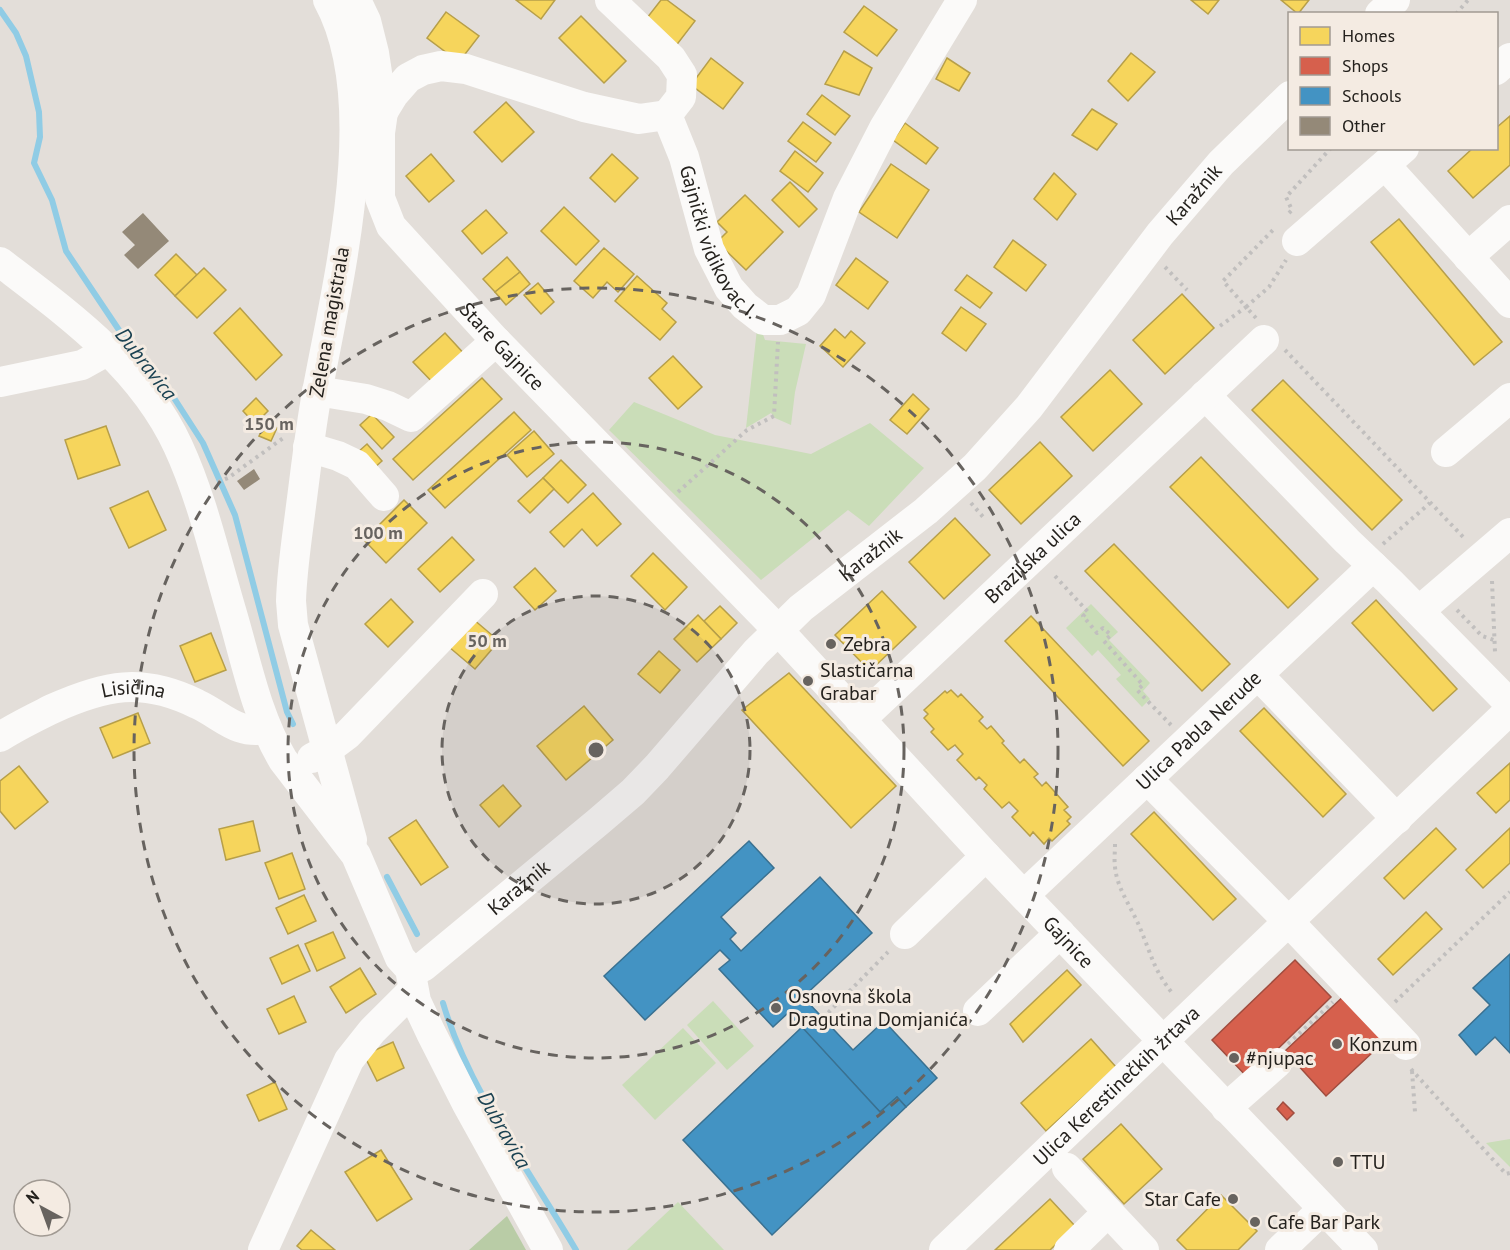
<svg xmlns="http://www.w3.org/2000/svg" width="1510" height="1250" viewBox="0 0 1510 1250" font-family="'PT Sans',sans-serif">
<rect width="100%" height="100%" fill="#e3ded9"/>
<!-- green -->
<g fill="#caddb8">
<path d="M757,329H761L765,340L806,344L795,392L791,425L775,418L771,413L746,428Z"/>
<path d="M634,402L715,435L811,454L870,423L924,468L869,526L848,510L761,580L609,430Z"/>
<path d="M1091,604L1118,632L1109,640L1150,683L1143,691L1150,699L1142,707L1116,679L1121,675L1098,650L1092,656L1066,628Z"/>
<path d="M713,1001L754,1046L727,1070L687,1025Z"/>
<path d="M683,1028L716,1063L655,1120L622,1085Z"/>
<path d="M1510,1139V1167L1486,1143Z"/>
<path d="M678,1202L724,1250H627Z"/>
</g>
<!-- forest -->
<path fill="#b9cca6" d="M507,1216L526,1250H469Z"/>
<!-- homes -->
<g fill="#f6d55c" stroke="#b79f49" stroke-width="1.5">
<path d="M516,0H555L541,19Z"/>
<path d="M661,0H667L695,21L675,47L643,23Z"/>
<path d="M1191,0H1219L1208,14Z"/>
<path d="M1281,0H1309L1298,14Z"/>
<path d="M864,6L897,30L877,56L844,32Z"/>
<path d="M446,12L479,36L459,62L427,38Z"/>
<path d="M581,16L626,61L604,83L559,38Z"/>
<path d="M844,51L872,68L859,95L825,84Z"/>
<path d="M1131,53L1155,72L1128,101L1108,81Z"/>
<path d="M711,58L743,83L723,109L691,85Z"/>
<path d="M947,58L970,73L959,91L936,79Z"/>
<path d="M822,95L850,116L835,135L807,114Z"/>
<path d="M506,102L534,132L502,162L474,132Z"/>
<path d="M1092,109L1117,124L1097,150L1072,135Z"/>
<path d="M1510,116V165L1473,198L1448,171L1473,148H1496V128Z"/>
<path d="M803,122L831,143L816,162L788,141Z"/>
<path d="M905,123L938,148L926,164L893,140Z"/>
<path d="M795,151L823,173L808,192L780,171Z"/>
<path d="M431,154L454,181L429,202L406,176Z"/>
<path d="M612,154L638,178L615,202L590,178Z"/>
<path d="M891,164L929,190L897,238L859,212Z"/>
<path d="M1054,173L1076,194L1057,220L1034,199Z"/>
<path d="M790,182L817,209L799,227L772,200Z"/>
<path d="M745,195L783,232L746,270L717,242L727,232L717,222Z"/>
<path d="M564,207L599,241L576,265L541,231Z"/>
<path d="M486,210L507,233L482,254L462,231Z"/>
<path d="M1399,219L1502,342L1474,365L1371,242Z"/>
<path d="M1013,240L1046,265L1026,291L994,267Z"/>
<path d="M604,248L634,274L618,292L607,282L593,298L574,281Z"/>
<path d="M176,254L197,275L175,296L155,275Z"/>
<path d="M507,257L520,272L495,292L483,279Z"/>
<path d="M856,258L888,282L868,309L836,285Z"/>
<path d="M204,268L226,290L197,318L175,296Z"/>
<path d="M520,272L530,284L506,305L495,292Z"/>
<path d="M967,275L992,293L980,308L955,290Z"/>
<path d="M637,276L667,303L662,309L676,322L660,340L615,301Z"/>
<path d="M538,283L554,302L541,314L524,295Z"/>
<path d="M1182,294L1214,328L1165,374L1133,340Z"/>
<path d="M961,307L986,324L966,351L942,333Z"/>
<path d="M240,308L282,355L256,380L214,333Z"/>
<path d="M835,329L845,338L851,331L865,343L843,367L820,346Z"/>
<path d="M445,333L468,358L437,387L413,362Z"/>
<path d="M673,356L702,387L678,409L649,378Z"/>
<path d="M1110,370L1142,404L1093,451L1061,417Z"/>
<path d="M482,378L502,399L413,480L393,459Z"/>
<path d="M1283,380L1402,500L1372,530L1252,410Z"/>
<path d="M913,394L929,409L907,434L890,420Z"/>
<path d="M256,398L268,411L255,424L243,411Z"/>
<path d="M514,412L531,430L445,508L428,490Z"/>
<path d="M372,414L394,437L382,449L360,425Z"/>
<path d="M265,423L277,428L271,441L259,436Z"/>
<path d="M106,426L120,465L78,479L65,440Z"/>
<path d="M534,431L554,454L527,477L507,455Z"/>
<path d="M1040,442L1072,476L1021,524L989,490Z"/>
<path d="M367,444L382,461L373,469L358,452Z"/>
<path d="M1201,457L1318,579L1288,608L1170,487Z"/>
<path d="M561,460L586,485L568,503L543,478Z"/>
<path d="M543,478L554,489L530,513L518,501Z"/>
<path d="M148,491L166,530L129,548L110,508Z"/>
<path d="M593,493L621,524L597,546L582,529L564,547L550,532Z"/>
<path d="M404,500L427,523L386,563L364,540Z"/>
<path d="M955,518L990,555L944,599L909,562Z"/>
<path d="M452,537L474,560L440,592L418,569Z"/>
<path d="M1114,544L1230,664L1202,691L1085,571Z"/>
<path d="M653,553L687,587L665,610L631,576Z"/>
<path d="M535,568L556,591L535,610L514,587Z"/>
<path d="M882,591L916,627L870,671L835,635Z"/>
<path d="M391,599L413,622L388,647L365,624Z"/>
<path d="M1376,600L1457,689L1433,711L1352,623Z"/>
<path d="M720,606L737,623L721,639L704,621Z"/>
<path d="M698,615L721,639L697,662L674,639Z"/>
<path d="M1031,616L1149,741L1123,766L1005,641Z"/>
<path d="M473,619L499,641L475,669L449,647Z"/>
<path d="M211,633L226,670L195,682L180,646Z"/>
<path d="M659,651L680,670L660,693L638,674Z"/>
<path d="M789,673L896,786L851,828L742,710Z"/>
<path d="M951,690L958,697L961,694L983,717L979,721L987,729L991,726L1004,741L1002,743L1020,763L1024,759L1038,774L1034,777L1042,786L1046,782L1068,807L1064,810L1071,817L1067,821L1070,824L1052,841L1049,838L1044,844L1033,832L1030,836L1012,817L1018,811L1009,802L1002,808L984,789L987,785L979,777L976,780L957,760L963,754L955,745L948,750L931,732L934,729L924,718L928,714L924,710L945,691L947,693Z"/>
<path d="M584,706L613,740L566,780L537,746Z"/>
<path d="M1264,708L1346,794L1323,817L1240,731Z"/>
<path d="M138,713L150,743L113,758L100,728Z"/>
<path d="M1510,763V800L1496,813L1477,793Z"/>
<path d="M19,766L48,802L15,829L0,811V781Z"/>
<path d="M503,785L521,806L499,827L480,805Z"/>
<path d="M1154,812L1236,899L1213,920L1131,834Z"/>
<path d="M416,820L448,867L421,885L389,838Z"/>
<path d="M253,821L260,851L226,860L219,829Z"/>
<path d="M1436,828L1456,849L1404,899L1384,878Z"/>
<path d="M1510,828V863L1483,888L1466,870Z"/>
<path d="M292,853L305,889L279,899L265,863Z"/>
<path d="M304,895L316,921L288,934L276,908Z"/>
<path d="M1426,912L1442,929L1393,975L1378,959Z"/>
<path d="M333,932L345,958L317,971L305,944Z"/>
<path d="M298,945L310,971L282,984L270,958Z"/>
<path d="M360,968L376,994L346,1013L330,987Z"/>
<path d="M1067,970L1081,985L1023,1042L1010,1024Z"/>
<path d="M294,996L306,1022L279,1034L267,1009Z"/>
<path d="M1091,1039L1116,1067L1046,1131L1021,1103Z"/>
<path d="M393,1042L404,1068L377,1081L364,1055Z"/>
<path d="M275,1082L287,1109L259,1121L247,1095Z"/>
<path d="M1121,1124L1162,1169L1124,1204L1083,1159Z"/>
<path d="M381,1150L412,1199L377,1221L345,1172Z"/>
<path d="M1221,1195L1257,1231L1238,1250H1187L1177,1240Z"/>
<path d="M1050,1199L1075,1226L1050,1250H995Z"/>
<path d="M311,1230L335,1250H302L297,1246Z"/>
</g>
<!-- shops -->
<g fill="#d6604d" stroke="#a14d3f" stroke-width="1.5">
<path d="M1295,960L1331,997L1248,1078L1212,1040Z"/>
<path d="M1347,993L1389,1037L1326,1096L1285,1051Z"/>
<path d="M1283,1102L1294,1113L1287,1120L1277,1109Z"/>
</g>
<!-- schools -->
<g fill="#4393c3" stroke="#3a7191" stroke-width="1.5">
<path d="M749,841L774,868L721,917L736,933L730,939L741,951L820,877L872,933L803,997L853,1050L884,1021L937,1078L906,1107L897,1097L880,1112L788,1013L773,1027L719,969L730,960L720,950L645,1020L604,976Z"/>
<path d="M1510,954V1053L1495,1037L1476,1055L1459,1035L1490,1005L1473,988Z"/>
<path d="M802,1027L880,1112L897,1097L906,1107L772,1235L683,1140Z"/>
</g>
<g fill="none" stroke-linecap="round" stroke-linejoin="round">
<!-- stream -->
<g stroke="#90cce5" stroke-width="6">
<path d="M0,10L16,33L26,56L39,112L40,137L34,163L52,200L66,251L121,333L165,384L203,443L235,515L287,712L293,724"/>
<path d="M387,877L417,934"/>
<path d="M443,1003C469,1091 530,1171 576,1250"/>
</g>
</g>
<!-- building -->
<g fill="#948978">
<path d="M143,213L169,241L138,269L124,255L135,245L122,232Z"/>
<path d="M254,469L260,479L244,490L237,481Z"/>
</g>
<g fill="none" stroke-linecap="round" stroke-linejoin="round">
<!-- path -->
<g stroke="#c1bfbe" stroke-width="4" stroke-dasharray="3 4.5" stroke-linecap="butt">
<path d="M1456,14L1468,0"/>
<path d="M1289,213L1292,210L1286,197L1331,148"/>
<path d="M1165,267L1187,290"/>
<path d="M1256,318L1246,307L1269,287L1286,260"/>
<path d="M1220,326L1246,307L1223,281L1274,229"/>
<path d="M1285,350L1466,540"/>
<path d="M218,482L228,478L286,436"/>
<path d="M678,492L747,430L774,416L778,342"/>
<path d="M971,503L984,518"/>
<path d="M1383,544L1430,503"/>
<path d="M1055,576L1088,612L1083,616L1097,633L1103,628L1111,635L1104,641L1143,685L1137,690L1171,725"/>
<path d="M1492,581L1495,652"/>
<path d="M1457,610L1482,636L1494,640"/>
<path d="M1115,844C1115,852 1114,860 1115,867C1117,889 1132,908 1140,928C1152,956 1153,969 1173,994"/>
<path d="M1395,1002L1510,892"/>
<path d="M823,1018L888,952"/>
<path d="M1288,1044L1333,1002"/>
<path d="M1411,1069L1506,1174L1510,1173"/>
<path d="M1412,1071L1415,1112"/>
</g>
<!-- minor -->
<g stroke="#fbfaf9" stroke-width="30">
<path d="M328,0C384,102 337,283 317,393C310,431 306,468 301,506C297,538 292,569 291,601L293,625L352,840"/>
<path id="s1" d="M356,0L366,21L374,53L383,112L380,133V198L391,226L496,341L778,630L986,856L1363,1250"/>
<path d="M610,0L671,58L682,75L681,97L667,115"/>
<path d="M1380,14L1395,0"/>
<path d="M1496,70L1510,58"/>
<path d="M383,112L394,94L408,78L423,70L441,66L466,69L584,107L639,119L667,115"/>
<path id="s2" d="M667,115L684,157L709,249L729,288L745,306L763,320H780L798,311L811,295L848,198L884,128L962,0"/>
<path d="M1385,165L1510,303"/>
<path d="M1297,241L1404,148"/>
<path d="M1468,257L1510,220"/>
<path d="M0,262C68,314 141,366 178,446C202,498 215,556 231,610C246,660 256,715 283,760L356,855L400,958L410,969L416,1001L431,1033L467,1104L548,1250"/>
<path d="M0,382L82,365L109,350"/>
<path d="M317,391L366,399L388,406L411,417L496,341"/>
<path d="M1205,395L1347,541L1390,582L1510,704"/>
<path d="M308,447L338,456L357,465L384,496"/>
<path d="M1446,452L1510,398"/>
<path d="M1419,611L1510,533"/>
<path d="M1258,675L1397,819"/>
<path id="s3" d="M860,720L1264,340"/>
<path id="s4" d="M0,737C17,726 34,718 52,709C105,685 142,677 197,704C223,716 236,735 267,729"/>
<path d="M312,758L327,750L347,735L483,594"/>
<path d="M1147,779L1289,922L1406,1045"/>
<path id="s5" d="M1024,895L1373,566"/>
<path d="M905,934L986,856"/>
<path id="s6" d="M410,969L416,970L424,966L598,822L633,792L657,767L756,652L801,608L926,511L975,467L1029,407L1160,234L1221,163L1290,96"/>
<path d="M978,1011L1060,933"/>
<path d="M1226,1108L1277,1063"/>
<path d="M1067,1168L1144,1250"/>
<path d="M263,1250L349,1060L372,1031L413,990"/>
<path id="s7" d="M944,1250L1510,710"/>
<path d="M1069,1250L1107,1213"/>
<path d="M1280,1250L1323,1209"/>
</g>
</g>
<!-- distance rings -->
<circle cx="596" cy="750" r="154" fill="#67635f" fill-opacity=".12"/>
<g fill="none" stroke="#67635f" stroke-width="3" stroke-dasharray="10 8">
<circle cx="596" cy="750" r="154"/>
<circle cx="596" cy="750" r="308"/>
<circle cx="596" cy="750" r="462"/>
</g>
<!-- markers -->
<g fill="#67635f" stroke="#f4ebe2" stroke-width="2">
<circle cx="831" cy="644" r="6"/>
<circle cx="808" cy="681" r="6"/>
<circle cx="776" cy="1008" r="6"/>
<circle cx="1337" cy="1044" r="6"/>
<circle cx="1234" cy="1058" r="6"/>
<circle cx="1338" cy="1162" r="6"/>
<circle cx="1233" cy="1199" r="6"/>
<circle cx="1255" cy="1222" r="6"/>
</g>
<g text-anchor="middle" stroke-width="6" stroke-linejoin="round" paint-order="stroke">
<!-- street labels -->
<g font-size="20" fill="#24211d" stroke="#f4ebe2">
<text dy="7" stroke="none"><textPath href="#s6" startOffset="1110">Karažnik</textPath></text>
<text dy="7" stroke="none"><textPath href="#s2" startOffset="138">Gajnički vidikovac I.</textPath></text>
<text transform="translate(329 322) rotate(-80)" y="7">Zelena magistrala</text>
<text dy="7" stroke="none"><textPath href="#s1" startOffset="396">Stare Gajnice</textPath></text>
<text dy="7" stroke="none"><textPath href="#s6" startOffset="624">Karažnik</textPath></text>
<text dy="7" stroke="none"><textPath href="#s3" startOffset="237">Brazilska ulica</textPath></text>
<text dy="7" stroke="none"><textPath href="#s4" startOffset="144">Lisičina</textPath></text>
<text dy="7" stroke="none"><textPath href="#s5" startOffset="240">Ulica Pabla Nerude</textPath></text>
<text dy="7" stroke="none"><textPath href="#s6" startOffset="138">Karažnik</textPath></text>
<text dy="7" stroke="none"><textPath href="#s1" startOffset="1218">Gajnice</textPath></text>
<text dy="7" stroke="none"><textPath href="#s7" startOffset="238">Ulica Kerestinečkih žrtava</textPath></text>
</g>
<!-- poi labels -->
<g font-size="20" fill="#24211d" stroke="#f4ebe2" text-anchor="start">
<text x="843" y="651">Zebra</text>
<text x="820" y="677">Slastičarna<tspan x="820" dy="23">Grabar</tspan></text>
<text x="788" y="1003">Osnovna škola<tspan x="788" dy="23">Dragutina Domjanića</tspan></text>
<text x="1349" y="1051">Konzum</text>
<text x="1246" y="1065">#njupac</text>
<text x="1350" y="1169">TTU</text>
<text x="1221" y="1206" text-anchor="end">Star Cafe</text>
<text x="1267" y="1229">Cafe Bar Park</text>
</g>
<!-- water labels -->
<g font-size="21" font-style="italic" fill="#1a4151" stroke="#f4ebe2">
<text transform="translate(146 364) rotate(52)" y="7">Dubravica</text>
<text transform="translate(504 1130) rotate(60)" y="7">Dubravica</text>
</g>
</g>
<circle cx="596" cy="750" r="9" fill="#67635f" stroke="#f4ebe2" stroke-width="3"/>
<g font-size="18" text-anchor="middle" font-weight="bold" fill="#67635f" stroke="#f4ebe2" stroke-width="6" stroke-linejoin="round" paint-order="stroke">
<text x="269" y="430">150 m</text>
<text x="378" y="539">100 m</text>
<text x="487" y="647">50 m</text>
</g>
<!-- legend -->
<rect x="1288" y="12" width="210" height="138" fill="#f4ebe2" stroke="#a19a93" stroke-width="1.5"/>
<rect x="1300" y="27" width="30" height="18" fill="#f6d55c" stroke="#a19a93" stroke-width="1.5"/>
<text x="1342" y="42" font-size="18" fill="#24211d">Homes</text>
<rect x="1300" y="57" width="30" height="18" fill="#d6604d" stroke="#a19a93" stroke-width="1.5"/>
<text x="1342" y="72" font-size="18" fill="#24211d">Shops</text>
<rect x="1300" y="87" width="30" height="18" fill="#4393c3" stroke="#a19a93" stroke-width="1.5"/>
<text x="1342" y="102" font-size="18" fill="#24211d">Schools</text>
<rect x="1300" y="117" width="30" height="18" fill="#948978" stroke="#a19a93" stroke-width="1.5"/>
<text x="1342" y="132" font-size="18" fill="#24211d">Other</text>
<!-- north arrow -->
<g transform="translate(42 1208) rotate(319)"><circle r="28" fill="#f4ebe2" stroke="#a19a93" stroke-width="1.5"/>
<path d="M0-4.5L10 22L0 15L-10 22Z" fill="#67635f"/>
<text y="-9" font-size="16" font-weight="bold" text-anchor="middle" fill="#24211d">N</text>
</g>
</svg>
